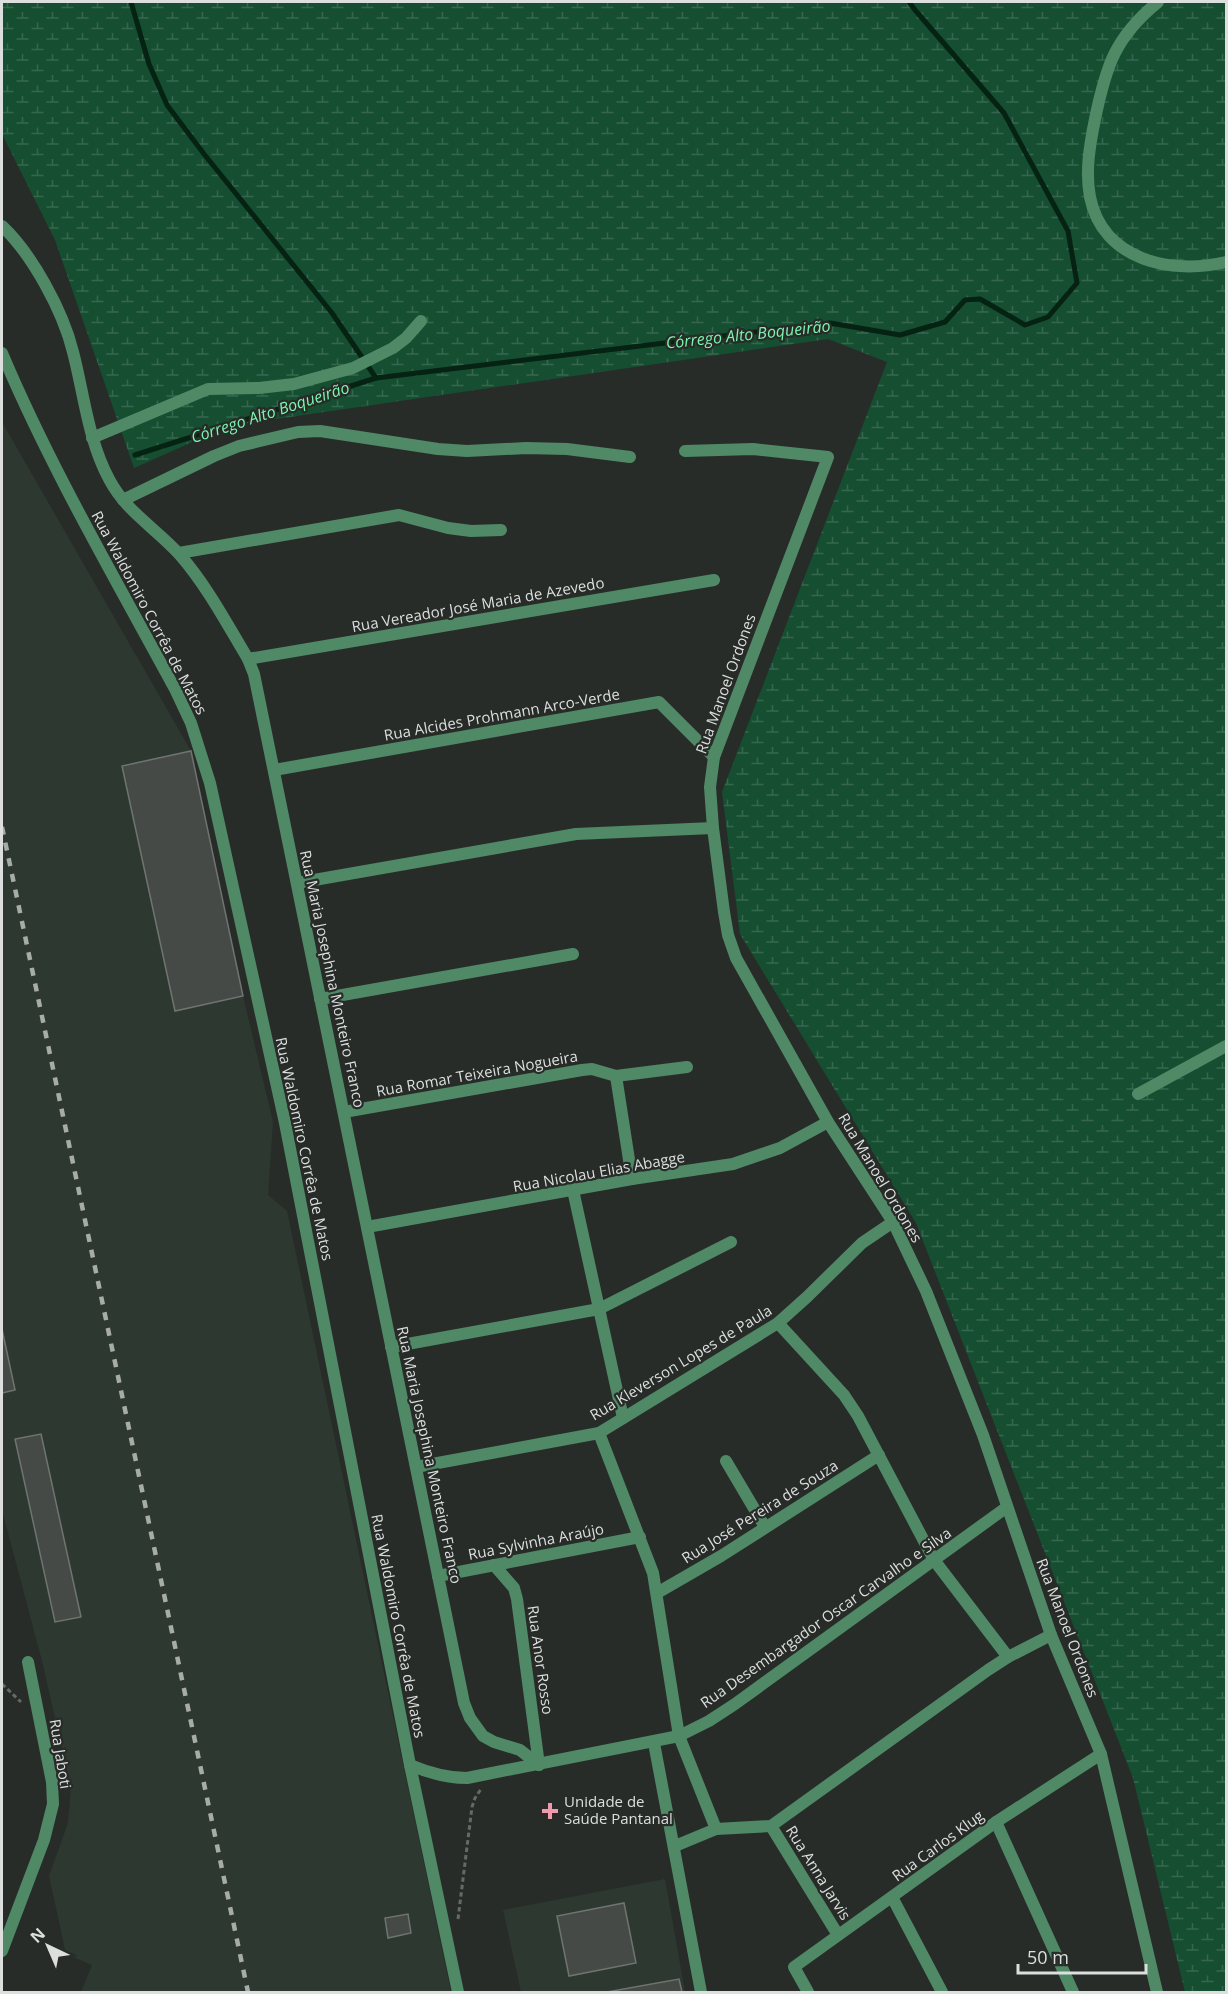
<svg xmlns="http://www.w3.org/2000/svg" width="1228" height="1994" viewBox="0 0 1228 1994" font-family="'Open Sans',sans-serif">
<defs>
<pattern id="wetland-marsh" width="20" height="14" patternUnits="userSpaceOnUse" patternTransform="scale(1.5)"><rect width="20" height="14" fill="#154e30"/><path d="M1 5h8M5 5V1M11 12h8M15 12V8" fill="none" stroke="#36674e"/></pattern>
</defs>
<rect width="100%" height="100%" fill="#282c29"/>
<!-- built -->
<g fill="#2d3831">
<path d="M2,422L191,751L243,996L273,1122L268,1195L287,1211L451,1992H81L92,1965L66,1954L49,1876L68,1823L71,1787L42,1661L2,1510Z"/>
<path d="M665,1879L685,1992H521L503,1910Z"/>
</g>
<!-- wetland -->
<path fill="url(#wetland-marsh)" d="M2,2H1226V1992H1185L1133,1778L916,1223L740,934L722,792L887,362L828,339L228,426L134,468L55,240L2,134Z"/>
<g fill="none" stroke-linecap="round" stroke-linejoin="round">
<!-- stream -->
<g stroke="#052212" stroke-width="5">
<path d="M131,2L149,64L167,105L204,154L332,313L376,378"/>
<path d="M135,455L376,378L830,323L900,335L945,322L965,300L980,299L1025,325L1048,317L1077,283L1068,231L1004,113L915,10L909,2"/>
</g>
</g>
<!-- building -->
<g fill="#454a47" stroke="#6f7470" stroke-width="1.5">
<path d="M191,751L243,996L175,1011L122,766Z"/>
<path d="M2,1329L15,1390L2,1393Z"/>
<path d="M41,1434L81,1617L55,1622L15,1439Z"/>
<path d="M624,1903L636,1963L569,1976L557,1916Z"/>
<path d="M408,1914L411,1933L388,1938L385,1918Z"/>
<path d="M679,1979L682,1992H607Z"/>
</g>
<g fill="none" stroke-linecap="round" stroke-linejoin="round">
<!-- path -->
<g stroke="#666a67" stroke-width="3" stroke-dasharray="4.5 3" stroke-linecap="butt">
<path d="M2,1684L21,1702"/>
<path d="M458,1919L472,1807L475,1798L481,1789"/>
</g>
<!-- minor -->
<g stroke="#508966" stroke-width="12">
<path d="M2,226C32,254 63,311 73,352C84,394 88,440 109,479C126,512 157,529 180,555C207,586 227,624 248,659L254,674L464,1703L470,1718L483,1736L494,1742L520,1750L539,1765"/>
<path d="M2,353C51,469 115,578 175,689L191,723L210,783L285,1123L410,1765L458,1992"/>
<path d="M92,438L208,389L259,388L294,384L353,368L393,348L406,338L421,321"/>
<path d="M685,451L753,449L828,457L714,757L710,787L713,828L724,912L728,935L736,958L828,1122L893,1222L926,1291L983,1435L1051,1635L1101,1754L1157,1992"/>
<path d="M123,500L214,456L239,446L298,432L320,431L438,449L467,451L526,448L567,449L630,457"/>
<path d="M179,553L399,515L448,528L471,531L501,530"/>
<path d="M248,659L714,580"/>
<path d="M274,770L659,702L714,757"/>
<path d="M297,883L576,834L713,828"/>
<path d="M320,999L573,954"/>
<path d="M616,1076L632,1179"/>
<path d="M1138,1094L1226,1046"/>
<path d="M344,1112L582,1070L592,1069L616,1076L687,1067"/>
<path d="M573,1190L623,1418"/>
<path d="M367,1227L632,1179L733,1164L780,1148L828,1122"/>
<path d="M778,1323L844,1395L858,1416L934,1560L1008,1657"/>
<path d="M391,1347L599,1309L731,1242"/>
<path d="M599,1433L653,1573L679,1736L716,1829"/>
<path d="M726,1461L765,1527"/>
<path d="M416,1467L599,1433L778,1323L807,1297L862,1243L893,1222"/>
<path d="M494,1565L514,1588L517,1599L539,1765"/>
<path d="M438,1576L640,1537"/>
<path d="M657,1593L721,1556L879,1455"/>
<path d="M654,1743L701,1992"/>
<path d="M410,1765C429,1773 446,1778 467,1778L679,1736L709,1721L735,1704L1007,1507"/>
<path d="M996,1822L1073,1992"/>
<path d="M771,1826L838,1935"/>
<path d="M675,1846L716,1829L771,1826L988,1670L1008,1657L1051,1635"/>
<path d="M892,1897L942,1992"/>
<path d="M2,1951L44,1840L53,1804L52,1782L28,1662"/>
<path d="M808,1992L794,1967L996,1822L1101,1754"/>
</g>
<!-- tertiary -->
<path stroke="#508966" stroke-width="12" d="M1158,2C1115,37 1106,66 1095,119C1090,144 1085,171 1090,197C1103,261 1172,275 1226,262"/>
<!-- rail -->
<path stroke="#a8aca9" stroke-width="4.5" stroke-dasharray="8 8" stroke-linecap="butt" d="M2,827L248,1992"/>
</g>
<!-- markers -->
<path fill="#f29aad" stroke="#282c29" stroke-width="2" d="M547 1802h6v6h6v6h-6v6h-6v-6h-6v-6h6z"/>
<g text-anchor="middle" stroke-width="4.5" stroke-linejoin="round" paint-order="stroke">
<!-- street labels -->
<g font-size="15" fill="#dcdfdd" stroke="#282c29">
<text transform="translate(478 605) rotate(-10)" y="5">Rua Vereador José Maria de Azevedo</text>
<text transform="translate(149 613) rotate(62)" y="5">Rua Waldomiro Corrêa de Matos</text>
<text transform="translate(726 684) rotate(-70)" y="5">Rua Manoel Ordones</text>
<text transform="translate(502 715) rotate(-10)" y="5">Rua Alcides Prohmann Arco-Verde</text>
<text transform="translate(332 979) rotate(78)" y="5">Rua Maria Josephina Monteiro Franco</text>
<text transform="translate(477 1074) rotate(-10)" y="5">Rua Romar Teixeira Nogueira</text>
<text transform="translate(304 1149) rotate(78)" y="5">Rua Waldomiro Corrêa de Matos</text>
<text transform="translate(599 1172) rotate(-10)" y="5">Rua Nicolau Elias Abagge</text>
<text transform="translate(880 1178) rotate(59)" y="5">Rua Manoel Ordones</text>
<text transform="translate(681 1363) rotate(-31)" y="5">Rua Kleverson Lopes de Paula</text>
<text transform="translate(429 1455) rotate(78)" y="5">Rua Maria Josephina Monteiro Franco</text>
<text transform="translate(760 1512) rotate(-32)" y="5">Rua José Pereira de Souza</text>
<text transform="translate(536 1542) rotate(-11)" y="5">Rua Sylvinha Araújo</text>
<text transform="translate(826 1618) rotate(-35)" y="5">Rua Desembargador Oscar Carvalho e Silva</text>
<text transform="translate(398 1626) rotate(79)" y="5">Rua Waldomiro Corrêa de Matos</text>
<text transform="translate(1067 1628) rotate(69)" y="5">Rua Manoel Ordones</text>
<text transform="translate(540 1660) rotate(82)" y="5">Rua Anor Rosso</text>
<text transform="translate(60 1754) rotate(81)" y="5">Rua Jaboti</text>
<text transform="translate(938 1846) rotate(-36)" y="5">Rua Carlos Klug</text>
<text transform="translate(818 1873) rotate(58)" y="5">Rua Anna Jarvis</text>
</g>
<!-- poi labels -->
<g font-size="15" fill="#dcdfdd" stroke="#282c29" text-anchor="start">
<text x="564" y="1807">Unidade de<tspan x="564" dy="17">Saúde Pantanal</tspan></text>
</g>
<!-- water labels -->
<g font-size="16" font-style="italic" fill="#7cf5ae" stroke="#282c29">
<text transform="translate(748 334) rotate(-6)" y="6">Córrego Alto Boqueirão</text>
<text transform="translate(270 412) rotate(-18)" y="6">Córrego Alto Boqueirão</text>
</g>
</g>
<!-- border -->
<rect width="1228" height="1994" fill="none" stroke="#dcdfdd" stroke-width="6"/>
<!-- north arrow -->
<g transform="translate(48 1946) rotate(316)" stroke="#282c29" stroke-width="4.5" paint-order="stroke">
<path d="M0-4.5L10 22L0 15L-10 22Z" fill="#dcdfdd"/>
<text y="-9" font-size="16" font-weight="bold" text-anchor="middle" fill="#dcdfdd">N</text>
</g>
<!-- scale -->
<path d="M1018 1964v9h128v-9" fill="none" stroke="#dcdfdd" stroke-width="3"/>
<text x="1027" y="1964" font-size="18" fill="#dcdfdd" stroke="#282c29" stroke-width="4.5" paint-order="stroke">50 m</text>
</svg>
